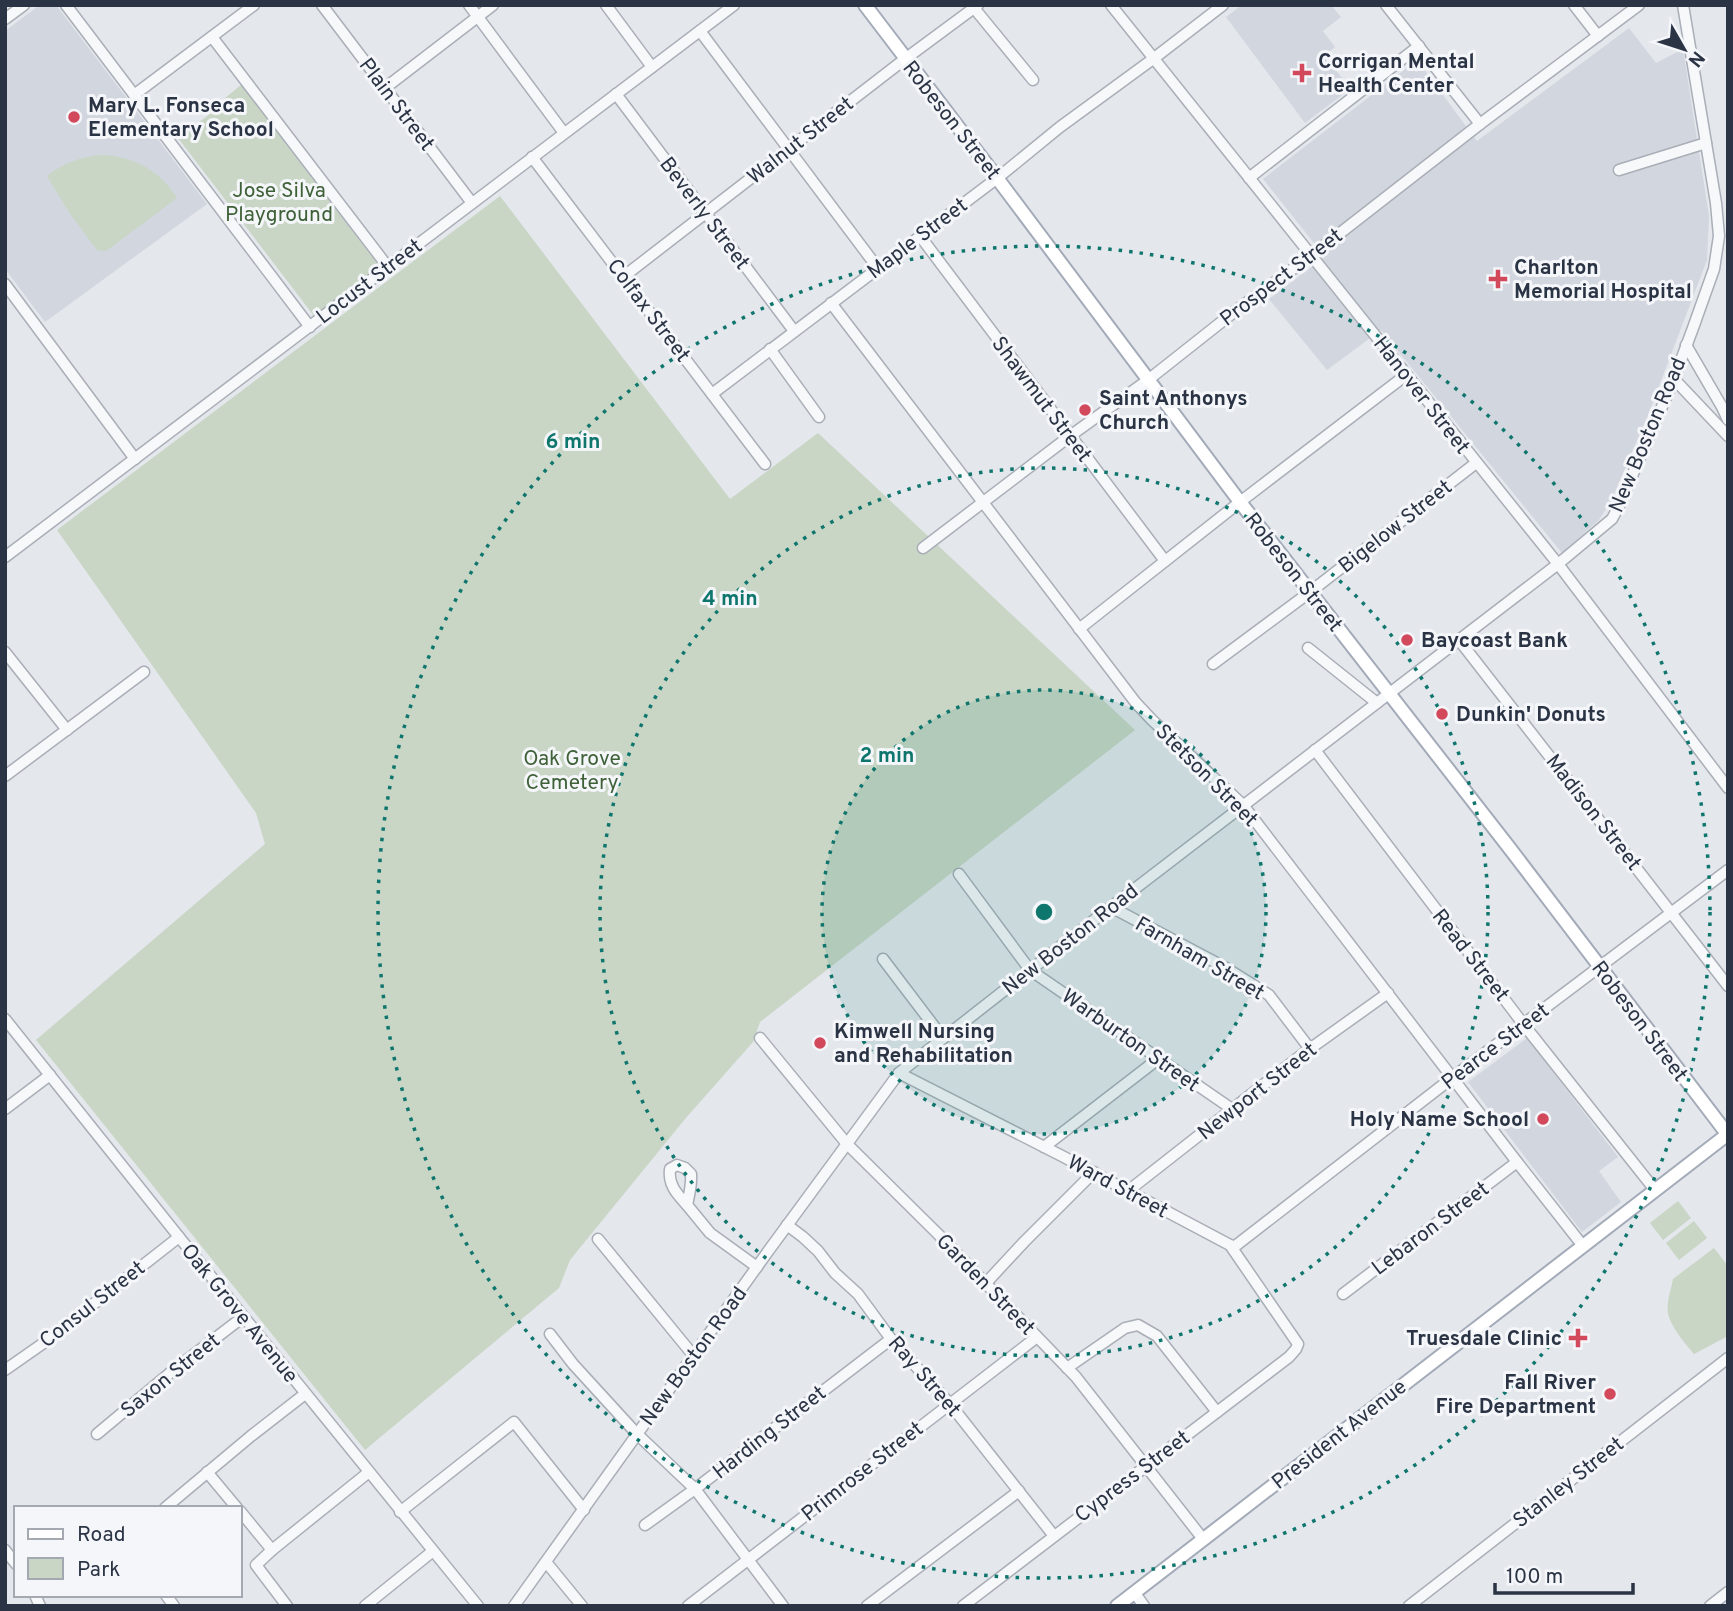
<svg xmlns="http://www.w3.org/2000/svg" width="1733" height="1611" viewBox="0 0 1733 1611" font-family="Overpass,sans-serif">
<rect width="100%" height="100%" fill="#e4e7ec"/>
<!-- built -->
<g fill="#d2d6de">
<path d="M40,5H56L207,204L45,322L5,269V31Z"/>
<path d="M1242,5H1331L1341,17L1323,31L1335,47L1325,55L1350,89L1305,123L1226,17Z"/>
<path d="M1629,28L1656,63L1683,49L1709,216L1707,260L1648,415L1611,501L1599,520L1562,553L1381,330L1327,370L1269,299L1325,257L1263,179L1417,60L1477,141Z"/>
<path d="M1527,1038L1618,1157L1599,1171L1621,1202L1582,1232L1468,1082Z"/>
</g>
<!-- green -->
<g fill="#c9d6c5">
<path d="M241,85L379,266L314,316L178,138L227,101L225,98Z"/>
<path d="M105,155C136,158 160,171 177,198L106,251L97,250L70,214L47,176C65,162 82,156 105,155Z"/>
<path d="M500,196L730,499L818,433L1135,730L760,1022L753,1042L685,1119L570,1260L559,1288L365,1450L36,1040L265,844L256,813L57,530Z"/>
<path d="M1678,1201L1691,1218L1663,1240L1650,1223Z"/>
<path d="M1694,1221L1707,1238L1679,1260L1666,1243Z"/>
<path d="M1714,1248L1728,1266V1336L1694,1354C1685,1343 1672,1329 1668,1314C1666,1303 1671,1290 1673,1279Z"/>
</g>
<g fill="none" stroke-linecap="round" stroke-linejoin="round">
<!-- minor casing -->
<g stroke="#a9aeb7" stroke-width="13">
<g id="minor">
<path d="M66,5L310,327"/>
<path d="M322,5L472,203"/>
<path d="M469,5L564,133"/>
<path d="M606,5L652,67"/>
<path d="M1111,5L1558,564L1728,788"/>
<path d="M1386,5L1480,124"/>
<path d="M1574,5L1598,36"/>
<path d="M974,8L1033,80"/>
<path d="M5,19L24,5"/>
<path d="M700,31L877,267"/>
<path d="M212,37L388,267"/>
<path d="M385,88L493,5"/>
<path d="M616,94L794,331"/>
<path d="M134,95L254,5"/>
<path d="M532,157L765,464"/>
<path d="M1619,170L1706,143"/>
<path d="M1249,178L1419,46"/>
<path d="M920,236L1165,561"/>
<path d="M623,277L905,59L978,5"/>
<path d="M5,284L135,459"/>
<path d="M831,303L1136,703L1152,720L1243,805L1517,1162L1583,1246"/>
<path d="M1686,345L1722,407L1728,420"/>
<path d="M770,349L819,417"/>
<path d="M1674,379L1728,436"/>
<path d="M712,394L1000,176L1060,127L1153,59L1223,5"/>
<path d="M923,548L1070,436L1148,380L1234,312L1312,255L1480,124L1639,5"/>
<path d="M5,557L734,5"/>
<path d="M1079,629L1240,502L1406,375"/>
<path d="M1459,640L1728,986"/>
<path d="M1308,648L1377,703"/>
<path d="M5,652L67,730"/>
<path d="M1213,664L1310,592L1476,463"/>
<path d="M1315,750L1524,1025L1655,1190"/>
<path d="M5,776L144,672"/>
<path d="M959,874L1030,970L1232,1109"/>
<path d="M1111,907L1226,968L1269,995L1310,1049"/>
<path d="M883,959L943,1038"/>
<path d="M5,1019L179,1237L478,1606"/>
<path d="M760,1038L847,1144L938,1234L1076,1377L1203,1539"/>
<path d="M899,1073L1062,1156L1230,1245L1298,1344L1296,1349L1289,1357L963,1606"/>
<path d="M5,1109L50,1075"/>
<path d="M1044,1147L1158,1059"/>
<path d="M677,1165L685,1168L691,1174C692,1185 689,1195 687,1205C677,1194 668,1185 670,1169Z"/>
<path d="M1128,1191L1304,1053L1388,993"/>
<path d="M687,1205L710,1233L757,1267"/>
<path d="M787,1225L803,1237L818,1251L835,1273L858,1294L891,1339L950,1404L1054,1536"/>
<path d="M598,1239L693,1355"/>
<path d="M1230,1245L1234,1247L1452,1078L1728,870"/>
<path d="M985,1284L1024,1242L1094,1172"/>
<path d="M1343,1294L1517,1162"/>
<path d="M550,1334L573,1364L637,1434L695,1489L783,1606"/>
<path d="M1067,1368L1125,1328L1138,1325L1157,1336L1217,1412"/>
<path d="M5,1370L45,1342L179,1237"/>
<path d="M97,1434L170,1373L243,1317"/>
<path d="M207,1472L237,1508"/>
<path d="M165,1508L251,1436L305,1394"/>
<path d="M240,1511L272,1550"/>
<path d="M400,1512L514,1422L584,1510"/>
<path d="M645,1525L695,1489L891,1339"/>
<path d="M5,1550L16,1564"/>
<path d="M546,1562L582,1606"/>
<path d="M1134,1592L1144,1606"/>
<path d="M35,1595L40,1606"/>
<path d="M166,1595L174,1606"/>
<path d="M287,1606L256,1565L272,1550L369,1472"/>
<path d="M365,1606L433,1551"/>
<path d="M514,1606L769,1250L899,1073L1098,917L1558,564L1612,519L1619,506L1674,379L1693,328L1714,269L1719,236L1716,203L1683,5"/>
<path d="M688,1606L1037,1337"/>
<path d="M867,1606L1019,1491"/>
<path d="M1409,1606L1728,1358"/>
<path d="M1710,1606L1728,1592"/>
</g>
</g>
<!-- major casing -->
<g stroke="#a3abb8" stroke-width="16">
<g id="major">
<path d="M865,5L997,178L1240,502L1511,850L1728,1135"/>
<path d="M1117,1606L1728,1134"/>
</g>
</g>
<!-- minor -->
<use href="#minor" stroke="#f7f8fa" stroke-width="10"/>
<!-- major -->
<use href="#major" stroke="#fff" stroke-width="12"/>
</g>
<!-- distance rings -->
<circle cx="1044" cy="912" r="222" fill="#0f766e" fill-opacity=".12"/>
<g fill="none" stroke="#0f766e" stroke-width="3.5" stroke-dasharray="3.5 7">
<circle cx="1044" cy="912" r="222"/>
<circle cx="1044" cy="912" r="444"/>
<circle cx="1044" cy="912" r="666"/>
</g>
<!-- markers -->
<g fill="#d1495b" stroke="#f4f6f9" stroke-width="2.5">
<path d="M1298.5 62.5h7v7h7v7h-7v7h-7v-7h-7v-7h7z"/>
<circle cx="74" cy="117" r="7"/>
<path d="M1494.5 268.5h7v7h7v7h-7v7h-7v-7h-7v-7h7z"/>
<circle cx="1085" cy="410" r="7"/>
<circle cx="1407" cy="640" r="7"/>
<circle cx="1442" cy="714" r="7"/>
<circle cx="820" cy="1043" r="7"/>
<circle cx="1543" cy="1119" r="7"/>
<path d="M1574.5 1327.5h7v7h7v7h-7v7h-7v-7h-7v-7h7z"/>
<circle cx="1610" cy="1394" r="7"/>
</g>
<g text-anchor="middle" stroke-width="6" stroke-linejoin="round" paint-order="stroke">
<!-- poi labels -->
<g font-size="21" font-weight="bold" fill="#2b3445" stroke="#f4f6f9" text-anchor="start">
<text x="1318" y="68">Corrigan Mental<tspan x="1318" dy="24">Health Center</tspan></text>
<text x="88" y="112">Mary L. Fonseca<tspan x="88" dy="24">Elementary School</tspan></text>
<text x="1514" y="274">Charlton<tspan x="1514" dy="24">Memorial Hospital</tspan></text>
<text x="1099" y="405">Saint Anthonys<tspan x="1099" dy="24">Church</tspan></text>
<text x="1421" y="647">Baycoast Bank</text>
<text x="1456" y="721">Dunkin' Donuts</text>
<text x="834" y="1038">Kimwell Nursing<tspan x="834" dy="24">and Rehabilitation</tspan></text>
<text x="1529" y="1126" text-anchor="end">Holy Name School</text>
<text x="1562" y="1345" text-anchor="end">Truesdale Clinic</text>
<text x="1596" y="1389" text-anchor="end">Fall River<tspan x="1596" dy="24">Fire Department</tspan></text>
</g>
<!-- street labels -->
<g font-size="21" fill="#2b3445" stroke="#f4f6f9">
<text transform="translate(397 104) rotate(53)" y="7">Plain Street</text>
<text transform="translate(952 120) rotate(52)" y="7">Robeson Street</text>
<text transform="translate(800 140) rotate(-38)" y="7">Walnut Street</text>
<text transform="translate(705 213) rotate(53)" y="7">Beverly Street</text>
<text transform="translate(917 238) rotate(-37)" y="7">Maple Street</text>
<text transform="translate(1281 277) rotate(-37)" y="7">Prospect Street</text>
<text transform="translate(369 281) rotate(-37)" y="7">Locust Street</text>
<text transform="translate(649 310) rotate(53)" y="7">Colfax Street</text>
<text transform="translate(1422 395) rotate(52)" y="7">Hanover Street</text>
<text transform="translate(1042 399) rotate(53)" y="7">Shawmut Street</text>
<text transform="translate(1647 435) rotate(-67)" y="7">New Boston Road</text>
<text transform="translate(1395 526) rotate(-38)" y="7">Bigelow Street</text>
<text transform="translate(1294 572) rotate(52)" y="7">Robeson Street</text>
<text transform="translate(1207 775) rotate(45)" y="7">Stetson Street</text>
<text transform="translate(1594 812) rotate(52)" y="7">Madison Street</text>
<text transform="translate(1070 939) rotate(-38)" y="7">New Boston Road</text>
<text transform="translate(1471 955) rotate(52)" y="7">Read Street</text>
<text transform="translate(1200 958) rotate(30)" y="7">Farnham Street</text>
<text transform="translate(1640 1021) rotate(53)" y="7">Robeson Street</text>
<text transform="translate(1131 1040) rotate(35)" y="7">Warburton Street</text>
<text transform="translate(1495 1046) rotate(-37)" y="7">Pearce Street</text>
<text transform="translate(1257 1091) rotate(-38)" y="7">Newport Street</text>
<text transform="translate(1118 1186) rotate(28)" y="7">Ward Street</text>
<text transform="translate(1430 1228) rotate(-37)" y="7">Lebaron Street</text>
<text transform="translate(986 1284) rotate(46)" y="7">Garden Street</text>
<text transform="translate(92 1304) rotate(-38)" y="7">Consul Street</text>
<text transform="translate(240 1313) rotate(51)" y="7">Oak Grove Avenue</text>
<text transform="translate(693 1356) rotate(-54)" y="7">New Boston Road</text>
<text transform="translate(170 1375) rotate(-39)" y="7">Saxon Street</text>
<text transform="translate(925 1376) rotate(49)" y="7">Ray Street</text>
<text transform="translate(769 1432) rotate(-38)" y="7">Harding Street</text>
<text transform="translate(1339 1434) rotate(-38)" y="7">President Avenue</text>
<text transform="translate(862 1471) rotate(-38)" y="7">Primrose Street</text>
<text transform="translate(1132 1476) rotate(-37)" y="7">Cypress Street</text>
<text transform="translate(1568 1482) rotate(-38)" y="7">Stanley Street</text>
</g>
<!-- park labels -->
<g font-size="21" fill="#3f6138" stroke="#f4f6f9">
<text x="279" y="197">Jose Silva<tspan x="279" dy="24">Playground</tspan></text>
<text x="572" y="765">Oak Grove<tspan x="572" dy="24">Cemetery</tspan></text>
</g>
</g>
<circle cx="1044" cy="912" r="10" fill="#0f766e" stroke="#f4f6f9" stroke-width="3.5"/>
<g font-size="21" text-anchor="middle" font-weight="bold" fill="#0f766e" stroke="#f4f6f9" stroke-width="6" stroke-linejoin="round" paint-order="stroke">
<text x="573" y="448">6 min</text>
<text x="730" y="605">4 min</text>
<text x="887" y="762">2 min</text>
</g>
<!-- border -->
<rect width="1733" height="1611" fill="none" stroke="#2b3445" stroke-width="14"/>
<!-- legend -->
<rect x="14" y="1506" width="228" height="91" fill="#f4f6f9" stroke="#a4a8b1" stroke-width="2"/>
<rect x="28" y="1529" width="35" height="10" fill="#ffffff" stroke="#a4a8b1" stroke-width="2"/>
<text x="77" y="1541" font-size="21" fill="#2b3445">Road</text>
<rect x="28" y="1558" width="35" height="21" fill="#c9d6c5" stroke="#a4a8b1" stroke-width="2"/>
<text x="77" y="1576" font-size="21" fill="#2b3445">Park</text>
<!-- north arrow -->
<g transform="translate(1684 49) rotate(129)" stroke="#f4f6f9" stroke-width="5" paint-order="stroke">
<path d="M0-5L12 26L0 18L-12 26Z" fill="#2b3445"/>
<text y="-10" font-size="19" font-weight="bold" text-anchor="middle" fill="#2b3445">N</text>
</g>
<!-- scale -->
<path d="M1495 1583v10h138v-10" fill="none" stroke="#2b3445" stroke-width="3.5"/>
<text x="1506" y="1583" font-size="21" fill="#2b3445" stroke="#f4f6f9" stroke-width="5" paint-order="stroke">100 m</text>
</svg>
